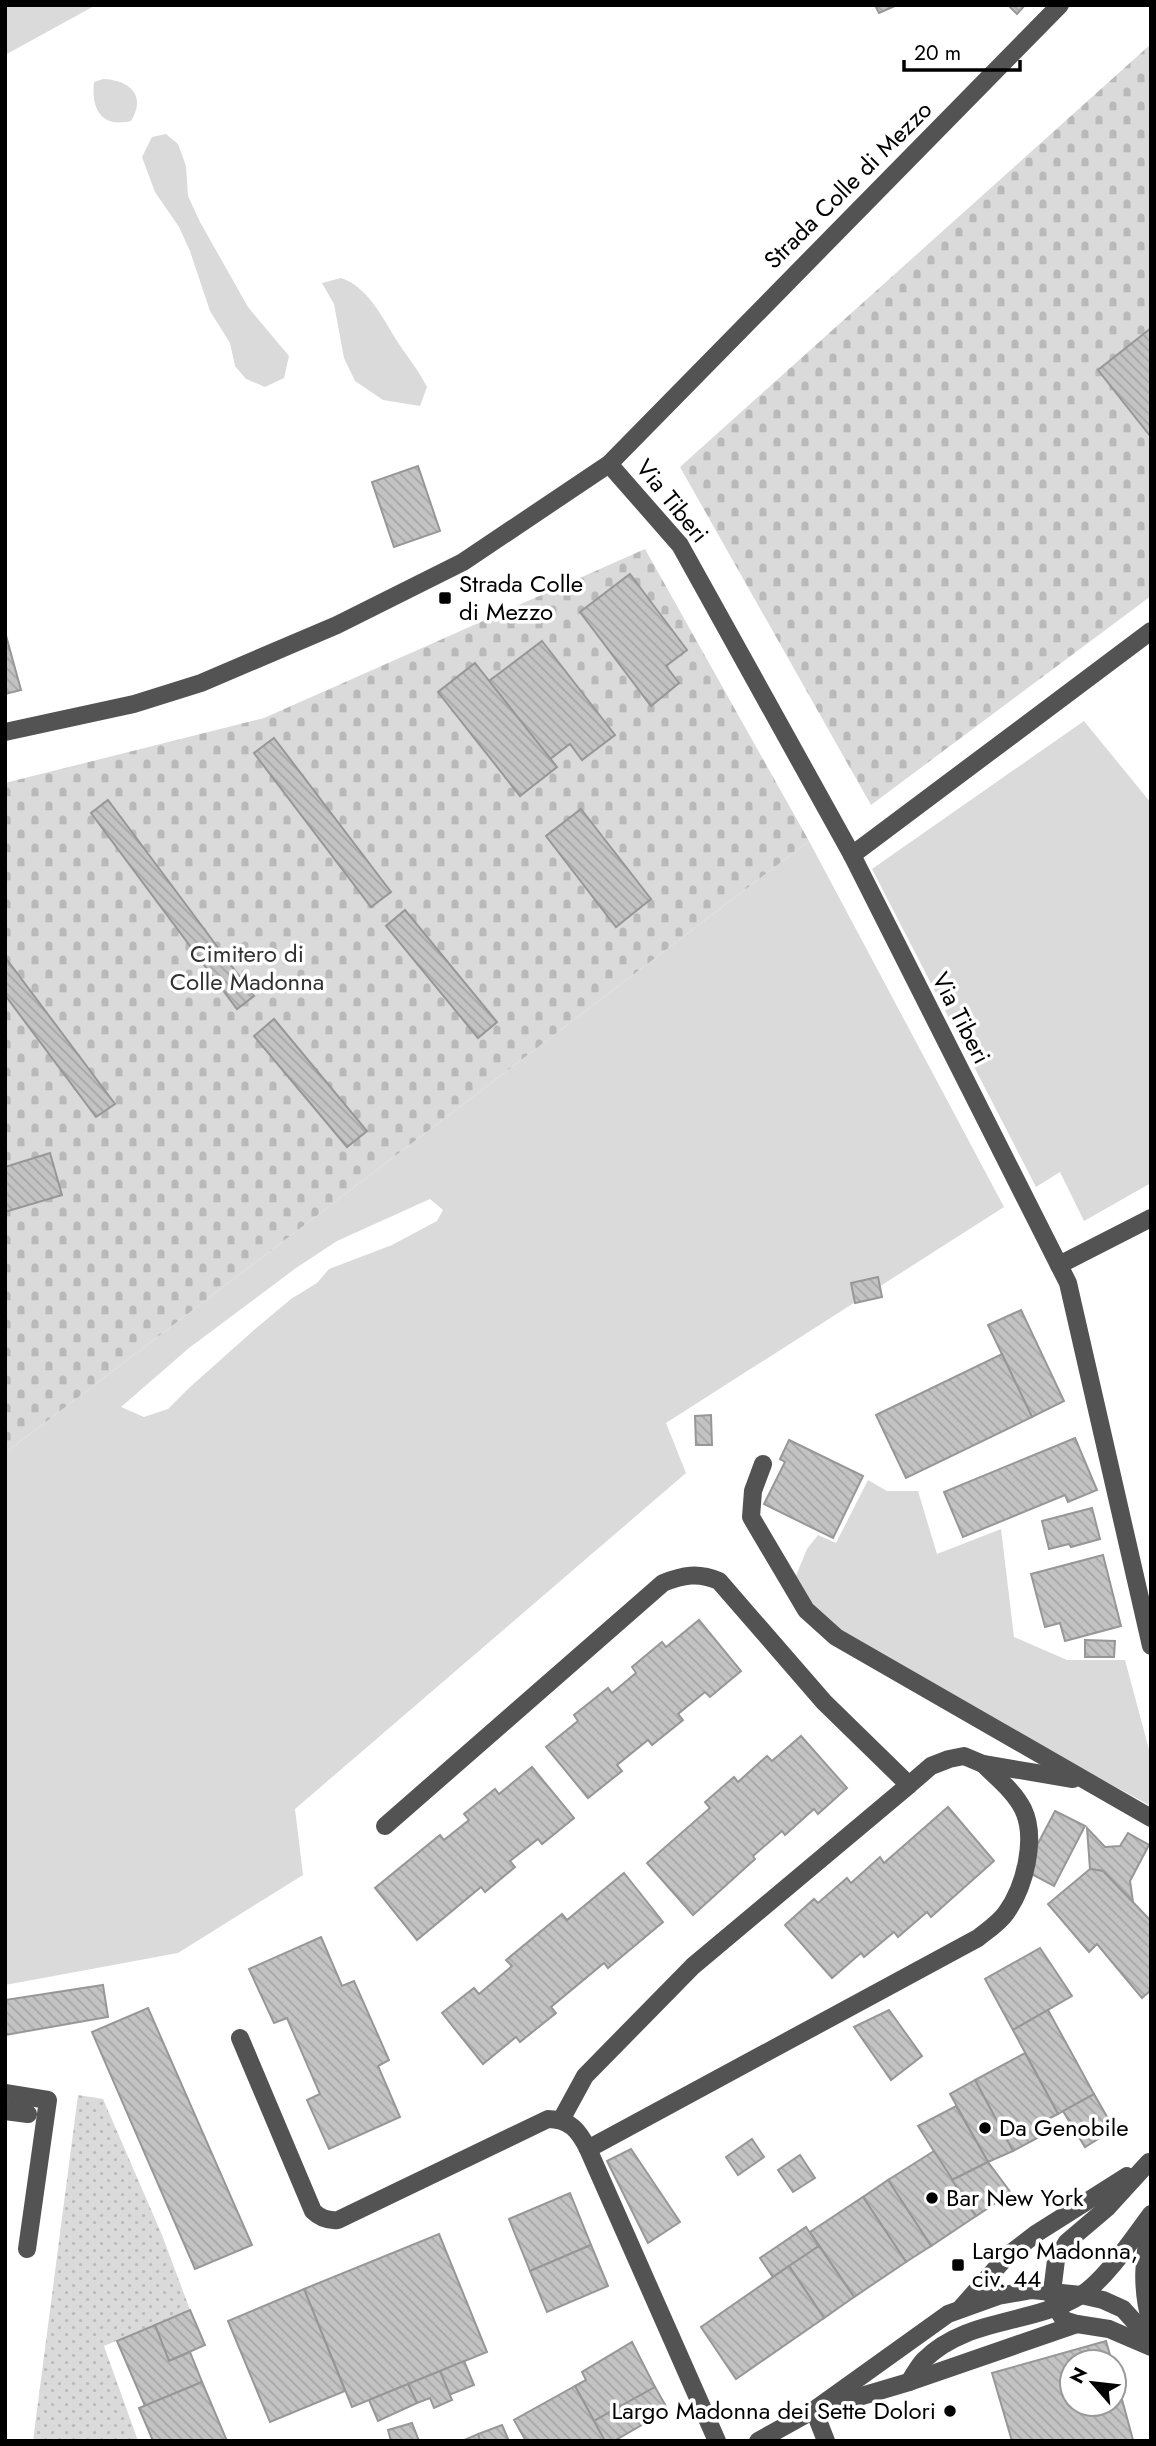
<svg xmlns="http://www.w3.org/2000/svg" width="1156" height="2446" viewBox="0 0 1156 2446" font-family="Jost,sans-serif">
<defs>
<pattern id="cemetery-stones" width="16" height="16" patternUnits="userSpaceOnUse" patternTransform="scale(1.75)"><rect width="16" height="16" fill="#dadada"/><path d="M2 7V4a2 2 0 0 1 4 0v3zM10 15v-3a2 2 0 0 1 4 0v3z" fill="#b9b9b9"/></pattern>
<pattern id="garden-dots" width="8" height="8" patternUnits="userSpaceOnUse" patternTransform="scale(1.75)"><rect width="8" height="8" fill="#dadada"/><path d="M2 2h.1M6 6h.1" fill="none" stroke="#b9b9b9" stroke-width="1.8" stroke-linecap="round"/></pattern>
<pattern id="building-back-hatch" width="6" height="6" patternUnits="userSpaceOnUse" patternTransform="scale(1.75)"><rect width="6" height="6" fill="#c3c3c3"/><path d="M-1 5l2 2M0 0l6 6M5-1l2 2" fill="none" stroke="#a6a6a6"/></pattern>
</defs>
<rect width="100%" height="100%" fill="#fff"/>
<!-- grass -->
<g fill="#dadada" fill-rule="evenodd">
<path d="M5,5H96L5,55Z"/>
<path d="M103,79C129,80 147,95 131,121C101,128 91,109 94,82Z"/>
<path d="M166,134L178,144L186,166L188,196L200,222L248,307L289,356L284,378L265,387L246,379L235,366L230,343L210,311L190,251L179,227L155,192L142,157L152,137Z"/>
<path d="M341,278C369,287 384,321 399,344C409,359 419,371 427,387L420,406L383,400L355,381L344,358L334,304L322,283Z"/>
<path d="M1084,721L1151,803V1183L1084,1221L1060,1172L1036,1187L872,869Z"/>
<path d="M809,841L1004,1207L666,1423L686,1473L295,1809L303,1875L178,1953L5,1985V1453ZM430,1199L443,1210L437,1221L392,1245L329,1269L317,1283L291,1299L254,1330L189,1388L168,1409L144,1417L121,1407L189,1348L296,1268L337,1241Z"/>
<path d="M868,1480L887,1491H918L937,1554L1001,1529L1014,1637L1067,1660H1125L1151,1757V1806L867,1653L804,1600L795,1578L807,1549L818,1535L836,1543Z"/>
</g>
<!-- cemetery -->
<g fill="url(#cemetery-stones)">
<path d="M1151,44V596L871,805L680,467Z"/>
<path d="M645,549L809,841L5,1453V783L264,718Z"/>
</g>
<!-- garden -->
<path fill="url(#garden-dots)" d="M78,2095L103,2099L162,2235L190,2310L104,2346L138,2441H33Z"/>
<!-- building -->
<g fill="url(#building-back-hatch)" stroke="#979797" stroke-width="2">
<path d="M875,5H897L879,13Z"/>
<path d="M1008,5H1025L1017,14Z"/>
<path d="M1151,328V437L1098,370Z"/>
<path d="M418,466L440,531L394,547L372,482Z"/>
<path d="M630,574L687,650L666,666L679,683L651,706L580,612Z"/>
<path d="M5,632L21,690L5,694Z"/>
<path d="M542,641L615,735L582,760L570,744L550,759L489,681Z"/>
<path d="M475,663L557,767L520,796L438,692Z"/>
<path d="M274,738L391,892L371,907L254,753Z"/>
<path d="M108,800L254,996L237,1009L91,813Z"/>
<path d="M581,809L651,899L616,927L546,836Z"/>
<path d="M405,910L497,1022L478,1038L386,926Z"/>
<path d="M5,957L115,1104L96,1117L5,995Z"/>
<path d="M274,1019L367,1131L347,1147L254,1036Z"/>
<path d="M50,1153L62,1195L5,1212V1167Z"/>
<path d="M878,1277L882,1297L855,1303L851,1283Z"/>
<path d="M1021,1310L1064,1401L1032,1417L988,1325Z"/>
<path d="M1002,1354L1032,1417L906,1478L876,1415Z"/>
<path d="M711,1415L712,1445H696L695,1416Z"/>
<path d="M1075,1438L1097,1490L1068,1502L1065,1495L963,1537L944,1492Z"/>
<path d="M789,1440L863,1476L833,1538L764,1504L785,1462L780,1459Z"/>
<path d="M1092,1508L1100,1539L1071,1547L1069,1544L1049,1549L1042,1521Z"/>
<path d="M1103,1555L1121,1626L1065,1641L1060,1623L1045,1627L1031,1574Z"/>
<path d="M699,1620L741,1671L710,1697L705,1692L678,1714L683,1720L652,1745L648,1740L617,1765L622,1771L588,1798L546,1747L578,1721L574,1715L608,1688L612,1693L636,1673L632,1667L662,1642L666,1647Z"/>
<path d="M1085,1640L1115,1641L1114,1657H1085Z"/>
<path d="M801,1736L847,1788L818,1814L814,1809L785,1835L782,1831L753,1856L755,1859L693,1915L647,1863L710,1808L705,1802L734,1777L738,1782L767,1756L772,1761Z"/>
<path d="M532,1767L574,1818L542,1844L538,1839L510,1861L515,1867L485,1892L481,1887L417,1940L375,1888L440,1835L444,1840L469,1820L464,1814L495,1789L499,1794Z"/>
<path d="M948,1807L994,1861L931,1917L927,1912L898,1937L894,1932L864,1957L861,1953L832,1978L785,1925L814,1899L818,1903L847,1878L851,1883L880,1857L884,1863Z"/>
<path d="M1055,1811L1085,1826L1054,1886L1024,1870Z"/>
<path d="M1087,1828L1105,1847L1120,1846L1128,1833L1149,1845L1130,1881L1133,1902L1103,1871L1090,1869Z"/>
<path d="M1090,1869L1103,1871L1151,1921V1990L1142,1998L1097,1944L1089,1952L1048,1904Z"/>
<path d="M624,1873L663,1922L608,1968L604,1963L551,2007L556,2013L520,2042L516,2037L483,2064L442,2013L474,1988L479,1994L512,1966L506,1960L562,1914L567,1920Z"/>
<path d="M321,1937L342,1986L354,1981L389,2060L378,2066L400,2117L329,2149L307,2100L320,2094L287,2018L274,2023L249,1969Z"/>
<path d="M1040,1948L1072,1996L1013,2030L985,1979Z"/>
<path d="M103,1985L108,2017L5,2035V2000Z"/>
<path d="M148,2008L252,2245L195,2269L92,2032Z"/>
<path d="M889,2010L922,2056L891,2080L854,2027Z"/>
<path d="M1048,2010L1094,2094L1058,2114L1013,2030Z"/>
<path d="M1025,2053L1058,2114L1048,2119L1054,2129L1013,2151L975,2080Z"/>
<path d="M975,2080L1013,2151L988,2162L950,2094Z"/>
<path d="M1094,2094L1114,2129L1085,2147L1063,2111Z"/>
<path d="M956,2106L988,2162L952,2180L918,2126Z"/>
<path d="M752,2139L764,2157L738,2175L726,2157Z"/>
<path d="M631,2149L680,2222L648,2243L607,2161Z"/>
<path d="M934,2151L976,2216L931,2246L888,2180Z"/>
<path d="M800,2155L815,2178L793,2192L778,2170Z"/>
<path d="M988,2162L1011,2193L976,2216L952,2180Z"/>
<path d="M888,2180L931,2246L906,2262L863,2197Z"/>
<path d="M570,2193L591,2245L530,2271L509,2219Z"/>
<path d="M863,2197L906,2262L854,2297L810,2232Z"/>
<path d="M806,2227L819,2246L773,2277L760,2258Z"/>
<path d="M439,2234L487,2352L352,2407L304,2289Z"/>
<path d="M591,2245L608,2286L547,2312L530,2271Z"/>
<path d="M819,2246L854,2297L824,2318L789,2266Z"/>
<path d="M789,2266L824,2318L736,2379L701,2327Z"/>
<path d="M304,2289L345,2391L270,2422L228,2321Z"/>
<path d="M190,2310L205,2345L169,2361L155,2325Z"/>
<path d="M155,2325L169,2361L190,2352L202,2382L145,2406L117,2341Z"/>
<path d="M1106,2341L1112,2362H1072V2404H1114V2370L1133,2440L1012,2441L992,2373Z"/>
<path d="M632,2342L655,2387L594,2421L575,2386L586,2380L582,2372Z"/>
<path d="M464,2361L474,2385L449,2395L440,2371Z"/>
<path d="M440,2371L452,2400L434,2408L430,2398L417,2403L408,2384Z"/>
<path d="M202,2382L227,2441H153L139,2408Z"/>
<path d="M408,2384L417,2403L378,2421L369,2400Z"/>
<path d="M575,2386L605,2441H526L514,2420Z"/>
<path d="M655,2387L668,2410L614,2441H605L594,2421Z"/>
<path d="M412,2423L419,2441H391L388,2430Z"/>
<path d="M502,2425L509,2441H480L478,2434Z"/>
<path d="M478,2434L480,2441H462Z"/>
</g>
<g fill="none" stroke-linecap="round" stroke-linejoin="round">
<!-- minor -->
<g stroke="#535353" stroke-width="18">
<path d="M609,464L680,545L852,855L1068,1283L1151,1646"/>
<path d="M5,732L134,704L201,683L337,625L463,562L609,464L1060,5"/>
<path d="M852,855L1151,631"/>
<path d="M1059,1265L1151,1218"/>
<path d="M763,1464L753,1491L751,1517L806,1610L836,1637L1151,1818"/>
<path d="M909,1785L931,1766L949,1759L964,1756L983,1764L1073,1779"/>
<path d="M385,1826L663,1583C683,1575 698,1572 719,1581L824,1702L909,1785L693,1966L585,2076L561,2120"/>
<path d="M240,2038L313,2211C320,2218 327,2221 338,2220L548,2119C570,2119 579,2131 588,2149L717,2441"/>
<path d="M5,2093L48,2100L27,2249"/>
<path d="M5,2111L28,2114"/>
<path d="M588,2149L978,1938C988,1930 999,1923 1006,1913C1025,1887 1037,1838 1023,1809C1014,1791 997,1778 983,1764"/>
<path d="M1149,2162L1107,2208L1067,2242L1056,2260L1052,2292L1055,2306L1064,2320L1077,2324L1109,2329L1151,2347"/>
<path d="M1151,2224C1143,2258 1141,2289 1151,2323"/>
<path d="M961,2308L1007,2256L1037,2233L1127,2176"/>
<path d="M909,2382C914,2375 918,2366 924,2360C967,2317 1033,2325 1081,2295C1105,2280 1134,2237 1151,2214"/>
<path d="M828,2406L909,2382L1077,2324"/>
<path d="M814,2410L826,2441"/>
<path d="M758,2441L814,2410L948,2314L998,2296L1032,2290L1081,2295L1103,2300L1123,2309L1151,2340"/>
</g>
</g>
<!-- markers -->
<g fill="#000" stroke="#fff" stroke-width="2.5">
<rect x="438" y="591" width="14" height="14" rx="3.5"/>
<circle cx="985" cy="2128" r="7"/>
<circle cx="932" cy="2198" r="7"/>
<rect x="951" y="2258" width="14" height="14" rx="3.5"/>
<circle cx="950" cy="2411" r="7"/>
</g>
<g text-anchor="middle" stroke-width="7" stroke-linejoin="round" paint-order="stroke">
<!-- street labels -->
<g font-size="24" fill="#000" stroke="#fff">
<text transform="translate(848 185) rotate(-45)" y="8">Strada Colle di Mezzo</text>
<text transform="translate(672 501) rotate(51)" y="8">Via Tiberi</text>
<text transform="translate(961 1018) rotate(63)" y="8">Via Tiberi</text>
</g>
<!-- poi labels -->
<g font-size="24" fill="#000" stroke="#fff" text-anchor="start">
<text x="459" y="592">Strada Colle<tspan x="459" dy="28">di Mezzo</tspan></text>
<text x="999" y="2136">Da Genobile</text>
<text x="946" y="2206">Bar New York</text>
<text x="972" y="2259">Largo Madonna,<tspan x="972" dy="28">civ. 44</tspan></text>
<text x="936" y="2419" text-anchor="end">Largo Madonna dei Sette Dolori</text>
</g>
<!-- park labels -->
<g font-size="24" fill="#313131" stroke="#fff">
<text x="247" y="962">Cimitero di<tspan x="247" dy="28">Colle Madonna</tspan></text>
</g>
</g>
<!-- border -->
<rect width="1156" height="2446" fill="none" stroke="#000000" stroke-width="14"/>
<!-- north arrow -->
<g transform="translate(1093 2383) rotate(298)"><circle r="33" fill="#ffffff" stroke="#999999" stroke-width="2"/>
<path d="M0-5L12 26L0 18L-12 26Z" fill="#000000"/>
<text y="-10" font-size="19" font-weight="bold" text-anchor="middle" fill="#000000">N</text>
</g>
<!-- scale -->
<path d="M904 60v10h116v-10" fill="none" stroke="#000000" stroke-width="3.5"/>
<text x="914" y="60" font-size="21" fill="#000000" stroke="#ffffff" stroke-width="5" paint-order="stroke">20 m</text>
</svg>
